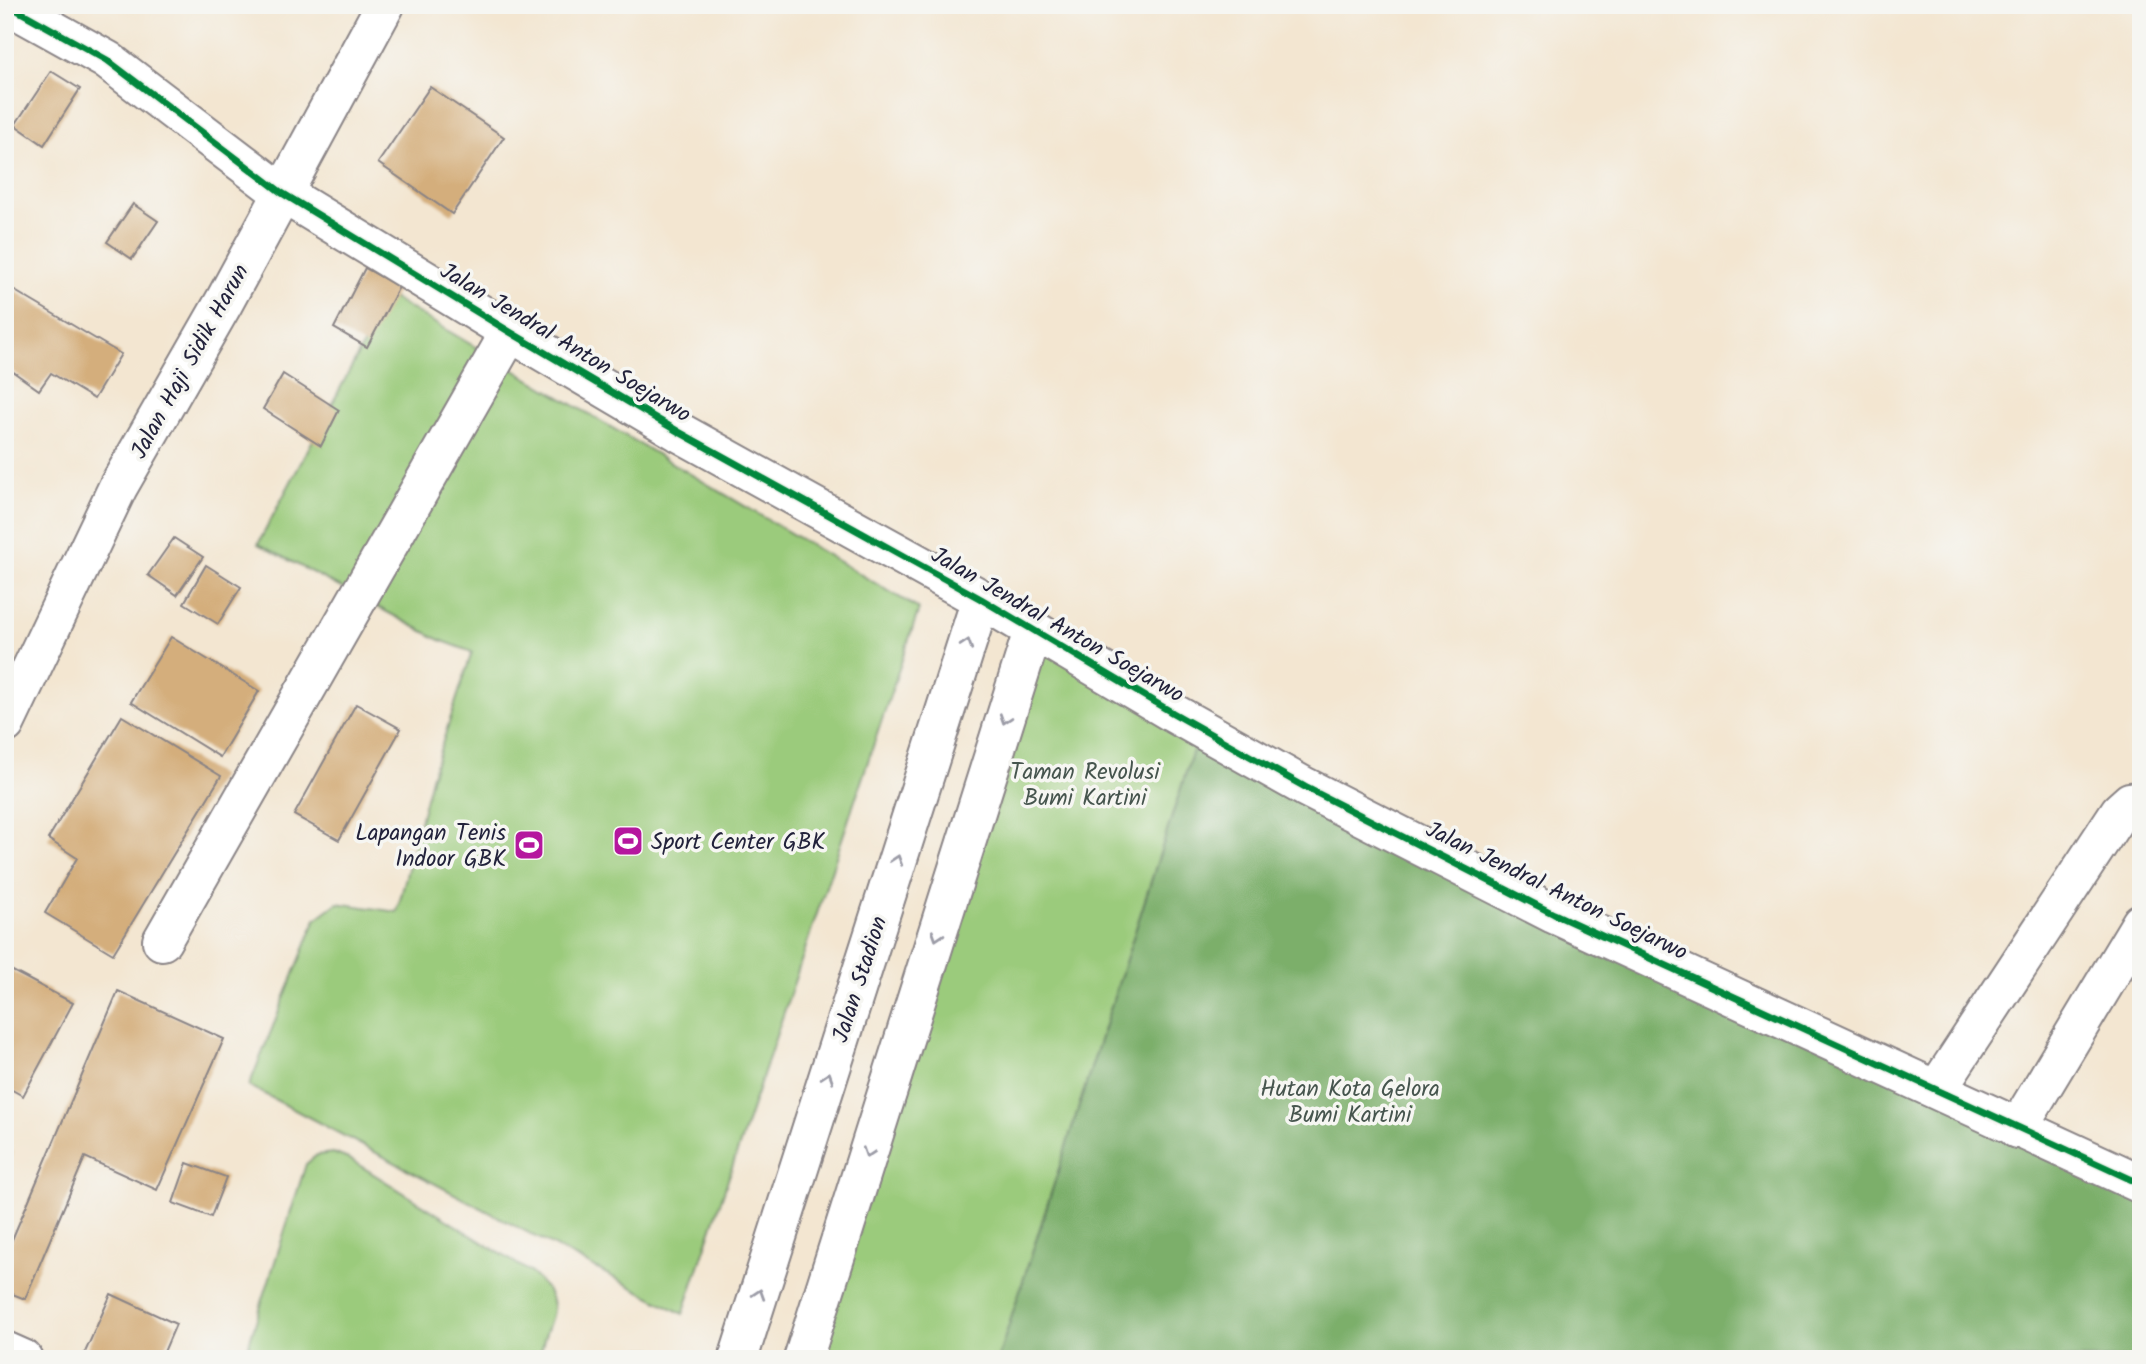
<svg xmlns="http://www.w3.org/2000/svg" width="2146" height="1364" viewBox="0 0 2146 1364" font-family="Kalam,sans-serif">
<rect width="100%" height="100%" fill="#f6f6f2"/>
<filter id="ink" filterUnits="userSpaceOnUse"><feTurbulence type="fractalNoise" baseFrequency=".0143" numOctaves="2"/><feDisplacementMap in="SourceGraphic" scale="14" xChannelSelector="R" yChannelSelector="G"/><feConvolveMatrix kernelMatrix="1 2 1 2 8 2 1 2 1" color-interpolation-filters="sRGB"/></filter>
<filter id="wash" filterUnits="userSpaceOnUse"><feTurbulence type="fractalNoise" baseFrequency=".00686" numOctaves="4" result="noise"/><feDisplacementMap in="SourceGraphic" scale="28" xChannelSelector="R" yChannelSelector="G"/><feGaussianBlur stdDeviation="1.57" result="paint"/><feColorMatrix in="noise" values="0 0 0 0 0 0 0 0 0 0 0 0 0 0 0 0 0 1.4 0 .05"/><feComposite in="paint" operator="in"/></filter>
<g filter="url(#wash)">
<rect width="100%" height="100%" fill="#f3e6d1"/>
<!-- green -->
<g fill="#9bcb7b" stroke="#5e765b" stroke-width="2">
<path d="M389,296L919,609L683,1314L249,1086L316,919L337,903L397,912L431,778L472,652L440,640L258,544Z"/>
<path d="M1036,636L1198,735L998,1359H806Z"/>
<path d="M333,1153L351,1160L530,1272C573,1310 543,1318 540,1359H244L306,1164L317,1155Z"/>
<path d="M637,1349H653L669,1359H624Z"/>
</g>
<!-- forest -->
<path fill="#7caf6b" stroke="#4f6853" stroke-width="2" d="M1198,735L2141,1185V1359H998Z"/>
<g id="blocks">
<!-- building -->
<g fill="#d4ae7c">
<path d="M51,71L80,89L44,145L15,125Z"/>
<path d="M430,87L504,137L452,214L378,163Z"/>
<path d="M133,204L158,221L132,259L107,242Z"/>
<path d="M365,268L399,287L367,347L334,328Z"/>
<path d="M5,285L121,354L94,399L51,373L39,390L5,366V357L11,349L5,346Z"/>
<path d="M283,374L339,410L321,446L263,409Z"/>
<path d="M174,538L203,557L177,595L148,575Z"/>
<path d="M206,565L241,587L218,624L184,603Z"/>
<path d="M171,637L259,691L220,757L131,702Z"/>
<path d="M356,704L401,729L339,840L294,815Z"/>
<path d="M122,716L221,776L113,954L45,913L77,858L48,839Z"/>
<path d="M5,967L73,1003L23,1096L5,1086Z"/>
<path d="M118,991L224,1039L157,1190L85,1157L25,1299L5,1291V1256Z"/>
<path d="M5,1148L13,1152L5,1169Z"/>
<path d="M187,1163L226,1177L211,1217L173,1203Z"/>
<path d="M111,1294L176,1324L161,1359H82Z"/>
</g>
</g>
</g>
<g filter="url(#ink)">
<use href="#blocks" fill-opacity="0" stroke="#8a8486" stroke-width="2"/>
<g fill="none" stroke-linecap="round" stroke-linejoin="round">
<!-- minor casing -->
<g stroke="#8a8486" stroke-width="42">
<g id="minor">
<path d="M8,5L107,60L282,193L510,332L679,432L981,599L1173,713L1305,787L1554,914L2141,1184"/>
<path d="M5,724L118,487L224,302L385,5"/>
<path d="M162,941L510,332"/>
<path d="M1937,1089L2120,811L2130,802L2141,801"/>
<path d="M2017,1129L2141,923"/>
<path d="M5,1351L23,1359"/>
<path d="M738,1359L981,599"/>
<path d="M803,1359L1033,631"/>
</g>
</g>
<!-- minor -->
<use href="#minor" stroke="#fff" stroke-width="38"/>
<!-- cycleway casing -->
<g stroke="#f6f6f2" stroke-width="11">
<path id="cycleway" d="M8,5L107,60L282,193L510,332L679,432L981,599L1173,713L1305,787L1554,914L2141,1184"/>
</g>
<!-- cycleway -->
<use href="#cycleway" stroke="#00873e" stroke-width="7"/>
</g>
<!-- one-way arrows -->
<defs><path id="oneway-chevron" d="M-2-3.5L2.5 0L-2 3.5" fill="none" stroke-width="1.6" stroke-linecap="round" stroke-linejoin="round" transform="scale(1.75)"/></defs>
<g stroke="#9c9ca7">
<use href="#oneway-chevron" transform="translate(967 644) rotate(-72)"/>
<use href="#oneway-chevron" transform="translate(1005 719) rotate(108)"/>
<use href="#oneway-chevron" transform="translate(897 860) rotate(-72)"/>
<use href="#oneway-chevron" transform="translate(937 936) rotate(108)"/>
<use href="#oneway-chevron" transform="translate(828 1077) rotate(-72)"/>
<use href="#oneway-chevron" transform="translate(868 1153) rotate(108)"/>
<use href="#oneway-chevron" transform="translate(759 1294) rotate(-72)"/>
</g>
</g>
<!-- icons -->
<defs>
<g id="stadium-square" transform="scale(1.575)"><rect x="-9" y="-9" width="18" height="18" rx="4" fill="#b5179e" stroke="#f6f6f2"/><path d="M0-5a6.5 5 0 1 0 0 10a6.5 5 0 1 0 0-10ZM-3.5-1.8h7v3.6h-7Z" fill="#fff"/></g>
</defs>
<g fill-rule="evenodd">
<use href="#stadium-square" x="628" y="841"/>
<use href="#stadium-square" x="529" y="845"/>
</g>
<g text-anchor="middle" stroke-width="7" stroke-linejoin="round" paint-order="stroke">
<!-- street labels -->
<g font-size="23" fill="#22223b" stroke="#f6f6f2">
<text transform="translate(566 342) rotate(31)" y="8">Jalan Jendral Anton Soejarwo</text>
<text transform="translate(189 361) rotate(-61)" y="8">Jalan Haji Sidik Harun</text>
<text transform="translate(1058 624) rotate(30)" y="8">Jalan Jendral Anton Soejarwo</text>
<text transform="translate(1557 890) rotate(26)" y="8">Jalan Jendral Anton Soejarwo</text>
<text transform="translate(859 979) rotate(-72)" y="8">Jalan Stadion</text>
</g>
<!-- park labels -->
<g font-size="23" fill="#46554e" stroke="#f6f6f2">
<text x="1085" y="779">Taman Revolusi<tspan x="1085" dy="26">Bumi Kartini</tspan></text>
<text x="1350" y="1096">Hutan Kota Gelora<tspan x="1350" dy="26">Bumi Kartini</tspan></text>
</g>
<!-- poi labels -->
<g font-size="23" fill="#22223b" stroke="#f6f6f2" text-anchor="end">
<text x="506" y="840">Lapangan Tenis<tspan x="506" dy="26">Indoor GBK</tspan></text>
<text x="651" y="849" text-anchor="start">Sport Center GBK</text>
</g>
</g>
<!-- margin -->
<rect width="2146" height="1364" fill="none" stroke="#f6f6f2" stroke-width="28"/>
</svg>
